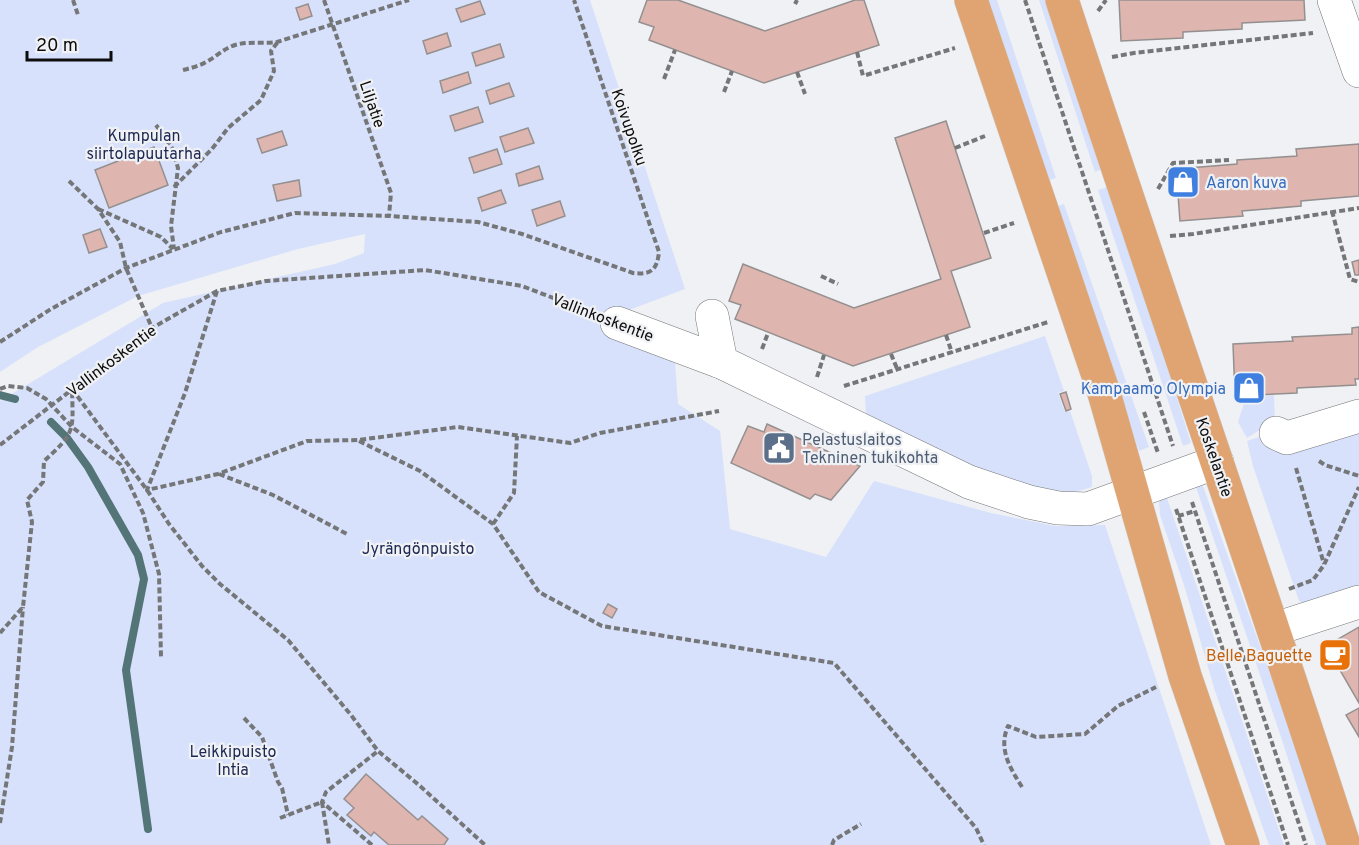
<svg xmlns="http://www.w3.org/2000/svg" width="1359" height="845" viewBox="0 0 1359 845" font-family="Overpass,sans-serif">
<rect width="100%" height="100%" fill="#f0f1f4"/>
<!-- green -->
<g fill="#d7e1fb">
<path d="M0,0H590L685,289L629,310L673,335L678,404L720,431L730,529L826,557L874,481L991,513L1055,526L1105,525L1211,845H0V401L163,303L335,264L364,253L365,234L298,249L138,296L38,347L0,372Z"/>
<path d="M984,0H997L1056,178L1044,182Z"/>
<path d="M1039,0H1048L1105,168L1095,172Z"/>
<path d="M1110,186L1191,443L1183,446L1098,190Z"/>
<path d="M1064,204L1149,447L1139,451L1052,208Z"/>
<path d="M1045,336L1064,391L1058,393L1065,412L1070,411L1092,476V487L1072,493L1018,486L866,418L865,396Z"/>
<path d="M1274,395L1275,426L1258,431L1247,438L1238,422L1245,400Z"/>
<path d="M1359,403V586L1303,604L1299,601L1253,466L1247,441Z"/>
<path d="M1200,483L1203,486L1281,705L1327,845H1316L1280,734L1195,484Z"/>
<path d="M1166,495L1284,845H1269L1215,691L1184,585L1160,515L1159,502Z"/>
</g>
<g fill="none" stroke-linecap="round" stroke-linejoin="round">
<!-- stream -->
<g stroke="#547577" stroke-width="8">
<path d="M0,395L15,399"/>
<path d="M51,422L67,438L88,467L138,555L144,579L126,670L148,829"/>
</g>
</g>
<!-- building -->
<g fill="#dfb5b0" stroke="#949090" stroke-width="1.5">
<path d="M647,0H678L765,31L855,0H864L879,45L764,83L649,40L654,27L639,22Z"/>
<path d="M1119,0H1304L1305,20L1242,23V29L1183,32V38L1121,41Z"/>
<path d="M480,1L485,14L461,22L456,9Z"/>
<path d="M308,4L312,16L300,20L296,8Z"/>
<path d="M447,33L451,46L427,54L423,41Z"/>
<path d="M500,44L504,57L476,66L472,53Z"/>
<path d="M468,72L471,83L443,93L440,81Z"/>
<path d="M509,83L514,96L490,104L486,91Z"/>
<path d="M478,107L483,122L455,131L450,116Z"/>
<path d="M946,121L991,258L951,271L970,327L853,366L735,319L741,305L729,301L743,264L854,308L941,279L895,138Z"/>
<path d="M528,128L534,143L505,152L500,137Z"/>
<path d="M282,131L287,145L262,153L257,139Z"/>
<path d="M1359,144V196L1301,201V206L1242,211L1243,216L1180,221L1176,169L1237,164V160L1297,156L1296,149Z"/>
<path d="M154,147L168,185L109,208L95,170Z"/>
<path d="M497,149L502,164L474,173L469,158Z"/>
<path d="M539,166L543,179L519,186L516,174Z"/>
<path d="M299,180L301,196L277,201L273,185Z"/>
<path d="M501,190L506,203L482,211L478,198Z"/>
<path d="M560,201L565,216L537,226L532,210Z"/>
<path d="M100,229L107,247L89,253L83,235Z"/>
<path d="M1359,260V275H1355L1352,262Z"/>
<path d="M1359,327V379H1355L1356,385L1297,388V393L1235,396L1233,344L1293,341L1292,337L1352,334V328Z"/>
<path d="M1066,392L1071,409L1066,411L1060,394Z"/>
<path d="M767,424L860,466L831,500L815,494L810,499L731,463L748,426L764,432Z"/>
<path d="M608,604L617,609L612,618L603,613Z"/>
<path d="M1359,627V703L1326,646Z"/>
<path d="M1359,708V737L1346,715Z"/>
<path d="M366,774L418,820L422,816L448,839L444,845H389L374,832L371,836L347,815L354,808L344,799Z"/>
</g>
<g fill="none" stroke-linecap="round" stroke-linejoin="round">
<!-- minor casing -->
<g stroke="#747577" stroke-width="34">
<g id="minor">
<path d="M1334,0L1359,71"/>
<path d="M712,316L721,362"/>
<path d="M617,323L721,362L969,482L1029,502L1058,508L1088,509L1217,462"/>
<path d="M1276,433L1287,438L1359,416"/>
<path d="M1275,629L1359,602"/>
</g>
</g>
<!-- major casing -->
<g stroke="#cfcfcf" stroke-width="34">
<g id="major">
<path d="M971,0L1104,393L1185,676L1243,845"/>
<path d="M1062,0C1154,282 1253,562 1344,845"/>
</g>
</g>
<!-- path -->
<g stroke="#757678" stroke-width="4" stroke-dasharray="6 3" stroke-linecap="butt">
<path d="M73,0L78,15"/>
<path d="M324,0L391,193L389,216"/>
<path d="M1025,0L1173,446"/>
<path d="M795,4L797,0"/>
<path d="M1098,11L1106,0"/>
<path d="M857,52L863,76"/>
<path d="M1112,57L1134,53L1313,33"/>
<path d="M183,70C191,68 199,66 206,62C216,57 223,49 235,45C249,41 263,44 277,42L409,0"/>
<path d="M797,72L805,94"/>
<path d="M866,75L955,48"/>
<path d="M664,79L675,50"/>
<path d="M724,92L732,71"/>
<path d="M156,125L172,148L178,168L171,226L174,249"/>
<path d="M955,148L985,136"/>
<path d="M69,181L98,209L120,242L126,268L152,328"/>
<path d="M174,187L212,149L228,128L261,100L274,71L271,51L277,43"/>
<path d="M1158,189L1173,163L1229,160"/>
<path d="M98,209L161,237L173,249"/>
<path d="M1332,211L1350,279L1359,282"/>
<path d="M984,233L1014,223"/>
<path d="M1170,236L1193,234L1359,208"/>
<path d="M821,276L838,284"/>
<path d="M217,291L185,393L147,490L218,474L307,441L358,440L458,427L570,443L600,433L719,411"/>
<path d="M946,335L952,353"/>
<path d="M0,342L51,309L126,268L221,232L295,213L389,216L478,222L522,234L633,273C651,275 657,270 659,252L574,0"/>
<path d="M762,349L768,333"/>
<path d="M891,354L898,371"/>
<path d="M817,377L824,355"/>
<path d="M844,386L1048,322"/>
<path d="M0,389L8,386L27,388L46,399L72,427L120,464L143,513L159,574L161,657"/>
<path d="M72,389L147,490L169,524L202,566L220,584L288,640L351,715L378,751L420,786L485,845"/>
<path d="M1144,412L1158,453"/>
<path d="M359,441L420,471L493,524L539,592L602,626L834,663L976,828L984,845"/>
<path d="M0,445L152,328L217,291L266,281L425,270L522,286L590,312"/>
<path d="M1319,461L1325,465L1359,476"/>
<path d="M1296,468L1324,564"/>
<path d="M219,474L273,495L347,534"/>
<path d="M1192,502L1306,845"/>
<path d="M1176,509L1288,845"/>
<path d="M1178,516L1195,511"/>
<path d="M493,524L514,493L517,436"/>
<path d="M1289,589L1313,580L1324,565L1359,487"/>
<path d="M0,633L23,607L32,522L27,500L43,482L44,461C76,432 73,431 72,389"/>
<path d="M244,718L262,737L278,782L282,788L288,815"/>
<path d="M1022,787C1010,768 998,749 1008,726L1036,737L1085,734L1118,706L1156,687"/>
<path d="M280,818L322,802L329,845"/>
<path d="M0,823L12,747L23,607"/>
<path d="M372,845L322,802L326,792L378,751"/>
<path d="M832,845L834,840L861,824"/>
</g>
<!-- minor -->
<use href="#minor" stroke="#fff" stroke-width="33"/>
<!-- major -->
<use href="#major" stroke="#e0a472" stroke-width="33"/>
</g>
<!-- icons -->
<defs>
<g id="shop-square" transform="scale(1.725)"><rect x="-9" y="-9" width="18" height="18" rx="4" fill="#3f7fe0" stroke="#f0f1f4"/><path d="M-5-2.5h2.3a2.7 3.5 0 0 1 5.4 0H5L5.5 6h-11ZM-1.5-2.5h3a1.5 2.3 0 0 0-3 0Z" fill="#fff"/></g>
<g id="civic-square" transform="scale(1.725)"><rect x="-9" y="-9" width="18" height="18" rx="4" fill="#5c6f8a" stroke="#f0f1f4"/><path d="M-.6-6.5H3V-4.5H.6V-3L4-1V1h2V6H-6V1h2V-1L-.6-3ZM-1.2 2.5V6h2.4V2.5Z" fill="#fff"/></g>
<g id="cafe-square" transform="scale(1.725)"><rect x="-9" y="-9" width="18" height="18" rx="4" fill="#e8710a" stroke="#f0f1f4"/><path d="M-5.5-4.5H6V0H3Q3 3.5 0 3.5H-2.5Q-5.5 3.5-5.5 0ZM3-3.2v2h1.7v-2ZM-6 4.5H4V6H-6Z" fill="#fff"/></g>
</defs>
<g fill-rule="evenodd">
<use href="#shop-square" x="1183" y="182"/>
<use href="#shop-square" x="1249" y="388"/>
<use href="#civic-square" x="779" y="448"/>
<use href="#cafe-square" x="1335" y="655"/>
</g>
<g text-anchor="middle" stroke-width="4.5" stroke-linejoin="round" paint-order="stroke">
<!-- street labels -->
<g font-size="16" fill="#0d0d0e" stroke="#f0f1f4">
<text transform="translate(373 104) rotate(71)" y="6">Liljatie</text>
<text transform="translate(630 127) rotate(71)" y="6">Koivupolku</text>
<text transform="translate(603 317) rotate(21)" y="6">Vallinkoskentie</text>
<text transform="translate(111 360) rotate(-37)" y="6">Vallinkoskentie</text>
<text transform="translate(1215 457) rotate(71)" y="6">Koskelantie</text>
</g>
<!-- park labels -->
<g font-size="16" fill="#1c2853" stroke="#f0f1f4">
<text x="144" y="141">Kumpulan<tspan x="144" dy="18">siirtolapuutarha</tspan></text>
<text x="418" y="554">Jyrängönpuisto</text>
<text x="233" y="757">Leikkipuisto<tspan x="233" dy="18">Intia</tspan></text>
</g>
<!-- shop labels -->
<g font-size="16" fill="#366cbe" stroke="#f0f1f4" text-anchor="start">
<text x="1206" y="188">Aaron kuva</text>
<text x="1226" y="394" text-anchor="end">Kampaamo Olympia</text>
</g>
<!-- service labels -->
<g font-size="16" fill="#4e5e75" stroke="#f0f1f4" text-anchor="start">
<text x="802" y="445">Pelastuslaitos<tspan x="802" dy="18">Tekninen tukikohta</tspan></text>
</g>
<!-- food labels -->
<g font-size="16" fill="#c56008" stroke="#f0f1f4" text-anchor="end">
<text x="1312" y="661">Belle Baguette</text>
</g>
</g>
<!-- scale -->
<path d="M27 51v9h84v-9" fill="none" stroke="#0d0d0e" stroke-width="3"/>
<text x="36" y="51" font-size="18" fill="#0d0d0e" stroke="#f0f1f4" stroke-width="4.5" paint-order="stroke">20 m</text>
</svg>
